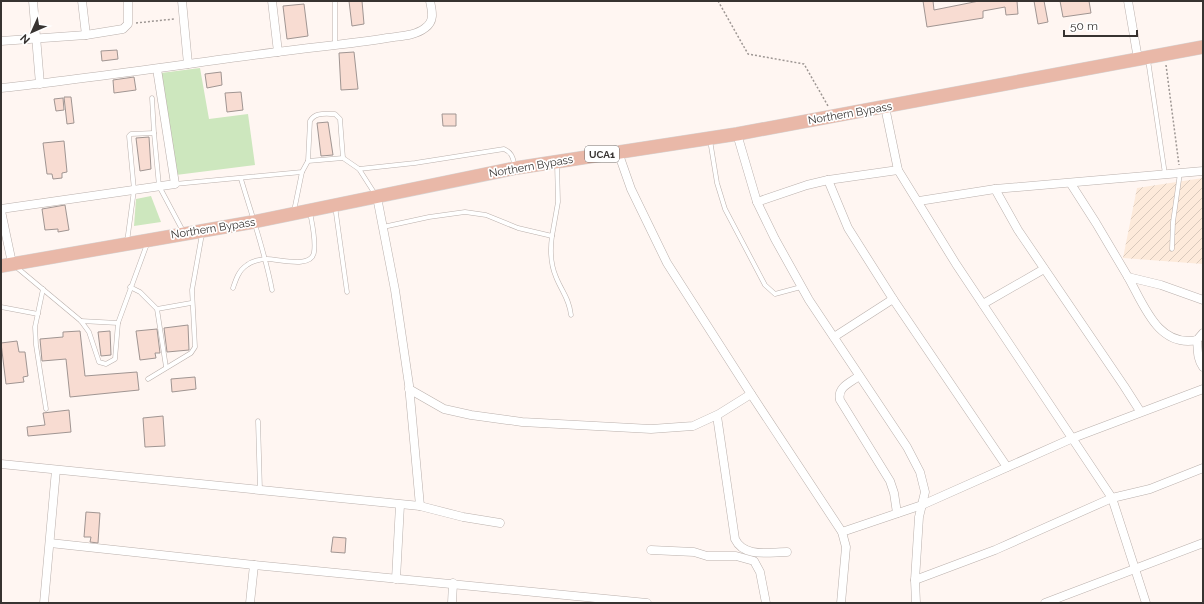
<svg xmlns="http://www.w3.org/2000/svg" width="1204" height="604" viewBox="0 0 1204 604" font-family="Raleway,sans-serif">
<defs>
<pattern id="industrial-furrows" width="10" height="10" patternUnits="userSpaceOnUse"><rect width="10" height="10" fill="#fdeada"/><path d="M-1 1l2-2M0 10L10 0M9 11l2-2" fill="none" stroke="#d9c9bc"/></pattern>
</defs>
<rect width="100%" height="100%" fill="#fff6f2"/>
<!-- industrial -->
<path fill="url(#industrial-furrows)" d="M1203,178V264L1123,258L1137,188Z"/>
<!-- green -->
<g fill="#cde7be">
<path d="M200,68L209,119L248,114L255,165L176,175L161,73Z"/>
<path d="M151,196L161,222L134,226L136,199Z"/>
</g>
<!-- building -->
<g fill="#f8dcd2" stroke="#a09592">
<path d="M349,1H362L364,24L352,26Z"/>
<path d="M923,1H933L934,10L979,1H1017L1018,14L1006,15L1005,7L983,11V18L927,27Z"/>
<path d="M1034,1H1044L1048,22L1038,24Z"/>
<path d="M1060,1H1089L1091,13L1063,17Z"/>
<path d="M304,4L308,36L287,39L283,6Z"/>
<path d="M117,50L118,59L102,61L101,51Z"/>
<path d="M354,52L358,89L341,90L339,53Z"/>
<path d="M221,72L222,85L207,88L205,74Z"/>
<path d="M134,77L136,90L114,93L113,80Z"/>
<path d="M241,92L243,110L227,112L225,93Z"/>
<path d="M64,97H71L74,123L67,124Z"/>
<path d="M63,98L64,110L56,111L54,99Z"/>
<path d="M442,114H456V126H443Z"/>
<path d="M328,122L333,155L321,156L317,123Z"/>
<path d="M149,137L151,169L140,171L136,138Z"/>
<path d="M64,141L67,172L62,173V178L53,179L52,174H47L43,143Z"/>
<path d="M65,205L69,230L58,232V229L45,230L42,209Z"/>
<path d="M188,325L189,350L167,352L164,328Z"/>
<path d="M157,329L160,353H155L156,358L140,360L136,331Z"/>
<path d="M80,331L85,376L137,372L139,390L70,397L66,359L42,361L40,339L63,337V332Z"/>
<path d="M110,331L111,355L101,356L98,332Z"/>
<path d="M17,341L19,352H25L28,376L23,377L24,382L6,384L1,343Z"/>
<path d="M195,377L196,389L172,392L171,379Z"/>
<path d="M69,410L71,432L28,436L27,427L45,425L43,413Z"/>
<path d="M163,416L165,446L145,447L143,418Z"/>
<path d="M86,512L100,513L98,543L90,542L91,537H84Z"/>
<path d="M333,537L346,538L345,553L331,552Z"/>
</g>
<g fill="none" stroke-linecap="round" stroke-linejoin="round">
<!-- service casing -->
<g stroke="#bab0ac" stroke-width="5">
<g id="service">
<path d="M335,1V46"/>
<path d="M1148,60L1165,174"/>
<path d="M152,98L154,133"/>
<path d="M710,140L717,183L725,209L765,285L775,294L801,287"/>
<path d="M308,161L310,121C315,112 325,114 335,114L340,119L343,158"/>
<path d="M359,169L375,194"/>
<path d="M241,179C252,216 265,252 272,290"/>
<path d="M175,184L302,172L308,161L343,158L359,169L415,163L504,149C513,153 513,159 515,167"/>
<path d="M335,206L347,292"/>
<path d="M294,211L302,172"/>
<path d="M383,227L429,217L465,212L486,215L518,228L552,236L558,202L557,163"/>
<path d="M552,236C550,250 550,263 556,277C562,292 569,298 571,315"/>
<path d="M127,242L134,190L129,136L131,134L154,133L159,186L184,233"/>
<path d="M1172,249L1173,222L1180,173"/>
<path d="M15,266L81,321L89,332L99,362L106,364L115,359L118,323L147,244"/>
<path d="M130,287L140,292L157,309L166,367"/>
<path d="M233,288C236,279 239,270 247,265C252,261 261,259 267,259C279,259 312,269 314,252C316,239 312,224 310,212"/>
<path d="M43,289L35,327L36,345L46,409"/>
<path d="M1,307L38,314"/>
<path d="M157,309L191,303"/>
<path d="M81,321L118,323"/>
<path d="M148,379L191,353L195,347L192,290L202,234"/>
<path d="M258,421L260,490"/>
</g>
</g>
<!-- minor casing -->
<g stroke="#bab0ac" stroke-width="9">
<g id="minor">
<path d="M33,1L40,84"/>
<path d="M82,1L86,35"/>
<path d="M182,1L188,64"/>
<path d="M272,1L278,52"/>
<path d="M1128,1L1138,59"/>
<path d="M1,41L86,35L123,29L128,24V1"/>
<path d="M1,88C93,78 185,64 277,52C314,47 351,44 387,38C399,36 415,36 425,28C435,21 432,11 430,1"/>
<path d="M885,107L898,170L956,264L1112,498L1146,603"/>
<path d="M737,134L757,202L775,239L809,300L907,447L920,472L925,492L919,517L915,580L916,603"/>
<path d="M618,152L631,189L667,263L751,394L842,532L846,547L841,603"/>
<path d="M828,180L848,228L893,299L1007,467"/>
<path d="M1071,184L1096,223L1128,277L1161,285L1203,300"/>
<path d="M995,189L1018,230L1124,386L1140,411"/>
<path d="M377,197L395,290L409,385L420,506"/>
<path d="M919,201L995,189L1203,171"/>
<path d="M757,202L807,185L828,180L898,170"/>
<path d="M1,209L175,184L157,69"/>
<path d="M1,211L12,263"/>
<path d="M1128,277C1144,305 1158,348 1197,340L1203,333"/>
<path d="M983,304L1044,269"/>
<path d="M834,337L893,299"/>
<path d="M1197,340C1198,350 1197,359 1203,367"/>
<path d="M859,376C850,383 837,387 840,400L890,481L894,493L897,513"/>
<path d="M409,389L444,409L471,415L522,422L651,429L693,426L719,414L751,394"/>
<path d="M717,416L735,539C744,558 769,552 787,552"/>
<path d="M1,464L420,506L463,517L500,523"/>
<path d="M842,532L922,505L1073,438L1203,389"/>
<path d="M50,543L254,565L647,603"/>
<path d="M651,550L694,552L707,556H736L754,561L760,572L766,603"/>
<path d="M396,579L400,505"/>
<path d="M915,580L995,550L1112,498L1150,489L1203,468"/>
<path d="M44,603L56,470"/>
<path d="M250,603L254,565"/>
<path d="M452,603L453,583"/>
<path d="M1045,603L1203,543"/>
</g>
</g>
<!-- primary casing -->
<g stroke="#d7d6d6" stroke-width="14">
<path id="primary" d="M1,266L253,222L516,168L737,134L1203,47"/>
</g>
<!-- path -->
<g stroke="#9d9693" stroke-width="1.5" stroke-dasharray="2 2" stroke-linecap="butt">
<path d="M718,1L748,54L804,64L828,106"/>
<path d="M136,23L174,19"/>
<path d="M1166,65L1179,165"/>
</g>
<!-- service -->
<use href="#service" stroke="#fff" stroke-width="4"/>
<!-- minor -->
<use href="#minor" stroke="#fff" stroke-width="8"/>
<!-- primary -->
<use href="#primary" stroke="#e9b8a8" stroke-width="13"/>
</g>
<g text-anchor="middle" stroke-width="3.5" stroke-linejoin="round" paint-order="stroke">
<!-- shield labels -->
<rect fill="#fff" stroke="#73706f" stroke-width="1" x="585" y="146" width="34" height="16" rx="3"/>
<g font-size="10" font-weight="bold" fill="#373331">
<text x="602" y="158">UCA1</text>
</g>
<!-- street labels -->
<g font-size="11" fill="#373331" stroke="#fff">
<text transform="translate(850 113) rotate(-10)" y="4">Northern Bypass</text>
<text transform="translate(531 166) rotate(-10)" y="4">Northern Bypass</text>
<text transform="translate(213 228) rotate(-9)" y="4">Northern Bypass</text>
</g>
</g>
<!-- border -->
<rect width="1204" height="604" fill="none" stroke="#373331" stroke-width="4"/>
<!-- north arrow -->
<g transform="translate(32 32) rotate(225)" stroke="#ffffff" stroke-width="3" paint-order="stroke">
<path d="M0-3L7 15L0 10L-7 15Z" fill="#373331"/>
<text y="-6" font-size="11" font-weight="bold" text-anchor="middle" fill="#373331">N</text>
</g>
<!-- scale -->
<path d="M1064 30v6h73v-6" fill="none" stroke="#373331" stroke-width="2"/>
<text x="1070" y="30" font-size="12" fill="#373331" stroke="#ffffff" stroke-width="3" paint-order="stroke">50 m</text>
</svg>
